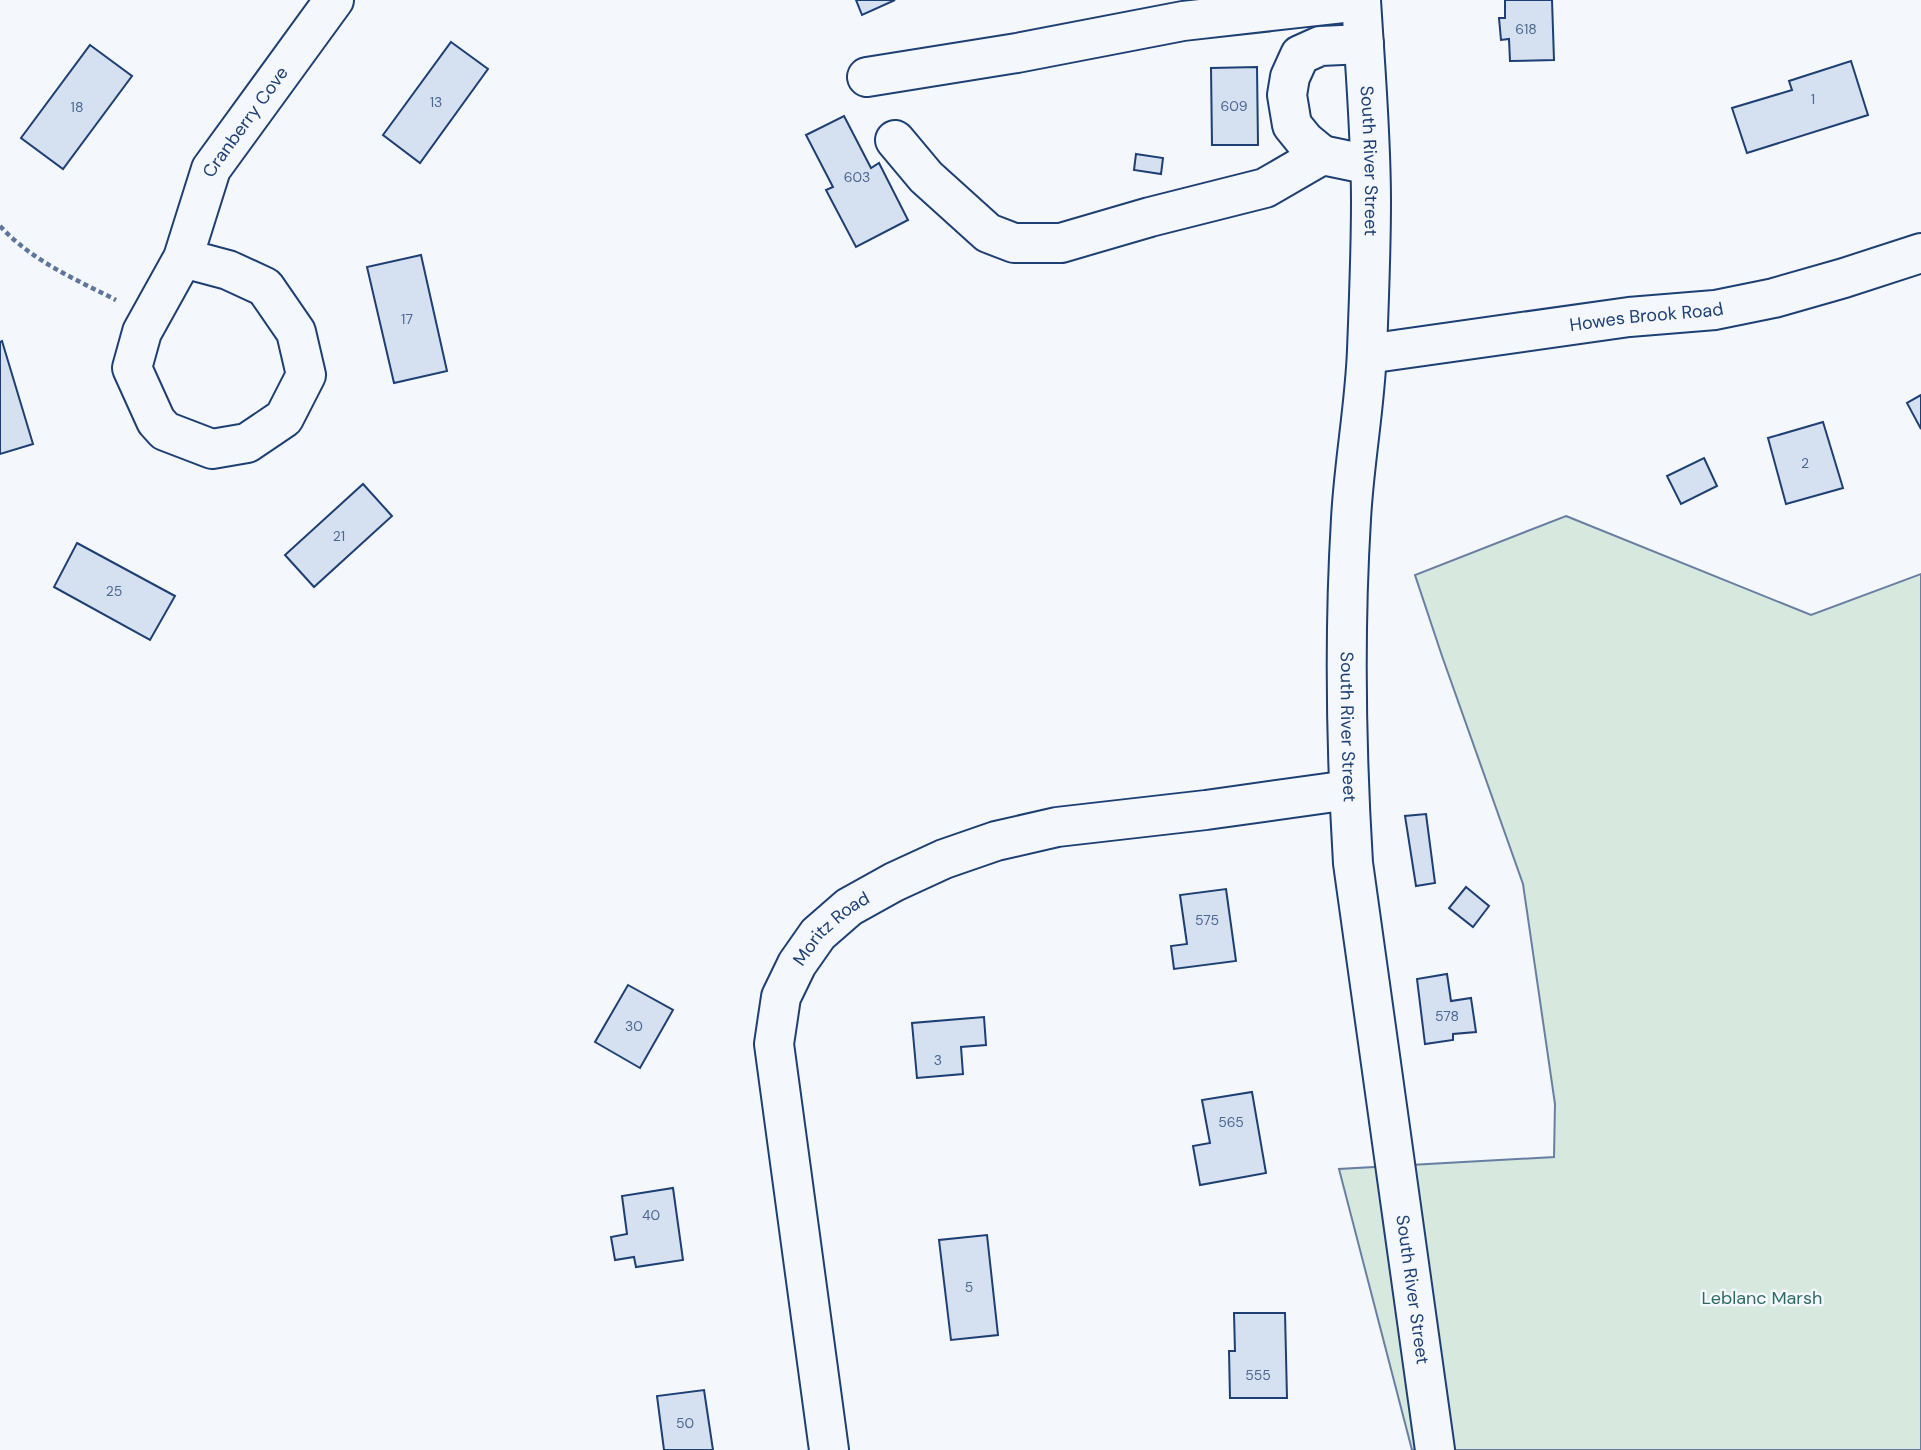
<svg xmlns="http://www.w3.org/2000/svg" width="1921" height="1450" viewBox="0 0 1921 1450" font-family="'DM Sans',sans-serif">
<rect width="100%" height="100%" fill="#f4f7fb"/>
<!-- green -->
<path fill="#d7e8df" stroke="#687fa3" stroke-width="2" d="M1566,516L1811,615L1921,574V1450H1412L1339,1169L1554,1157L1555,1104L1523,884L1442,656L1415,575Z"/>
<!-- building -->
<g fill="#d5e0f0" stroke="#1d3f73" stroke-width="2">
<path d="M856,0H895L862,15Z"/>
<path d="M1505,0H1552L1554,60L1510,61L1509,39L1501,40L1499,18H1505Z"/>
<path d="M451,42L488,69L420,163L383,135Z"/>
<path d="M90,45L132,76L63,169L21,138Z"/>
<path d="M1851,61L1868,115L1747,153L1732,108L1792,90L1789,81Z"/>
<path d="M1257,67L1258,145H1212L1211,68Z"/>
<path d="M844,116L871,168L879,163L908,220L856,247L826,190L833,187L806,135Z"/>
<path d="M1136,154L1163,158L1161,174L1134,170Z"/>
<path d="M421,255L447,371L394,383L367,267Z"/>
<path d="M2,341L33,444L0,454V342Z"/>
<path d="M1921,395V429L1907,403Z"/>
<path d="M1823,422L1843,488L1786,504L1768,438Z"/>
<path d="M1704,458L1717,486L1681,504L1667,476Z"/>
<path d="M363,484L392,516L314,587L285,555Z"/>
<path d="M77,543L175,596L150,640L54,587Z"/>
<path d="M1426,814L1435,883L1416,886L1405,816Z"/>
<path d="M1466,887L1489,906L1473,927L1449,908Z"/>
<path d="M1226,889L1236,961L1174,969L1171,946L1187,944L1180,895Z"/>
<path d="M1447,974L1451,1001L1471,998L1476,1032L1453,1034V1040L1425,1044L1417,979Z"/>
<path d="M628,985L673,1010L640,1068L595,1042Z"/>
<path d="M984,1017L986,1045L961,1047L963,1074L917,1078L912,1023Z"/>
<path d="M1252,1092L1266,1173L1200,1185L1193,1146L1210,1143L1202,1100Z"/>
<path d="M673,1188L683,1260L636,1267L634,1257L615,1260L611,1237L627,1234L622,1196Z"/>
<path d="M987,1235L998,1335L951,1340L939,1240Z"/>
<path d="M1234,1313H1285L1287,1398H1230L1229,1351H1235Z"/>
<path d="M704,1390L713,1450H664L657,1396Z"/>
</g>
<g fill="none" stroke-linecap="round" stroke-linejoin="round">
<!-- minor casing -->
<g stroke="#1d3f73" stroke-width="42">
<g id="minor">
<path id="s1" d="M1361,0C1365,67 1371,134 1371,201C1371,251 1369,300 1367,350C1365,406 1354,462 1351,519C1344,634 1346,748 1353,863L1435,1450"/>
<path d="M867,77L1017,53L1183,21L1361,1"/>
<path d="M895,140L926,177L988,233L1014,243H1061L1150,217L1265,188L1322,155L1370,165"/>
<path d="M1322,155L1305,141L1292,125L1287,95L1290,77L1300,55L1320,46L1364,44"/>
<path id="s2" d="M183,258L228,270L265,287L296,332L306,375L284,418L247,443L212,449L165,431L156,421L132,368L142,332L183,258L211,169L334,0"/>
<path id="s3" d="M1367,354L1629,317L1715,310L1774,298L1844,278L1921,253"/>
<path id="s4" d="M829,1450L774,1044L781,997L797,964L818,934L849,907L894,882L944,859L996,841L1057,827L1206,810L1349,790"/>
</g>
</g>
<!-- path -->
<path stroke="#5e769c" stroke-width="4.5" stroke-dasharray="5 3.5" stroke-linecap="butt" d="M0,226C32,261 75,279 116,300"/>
<!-- minor -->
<use href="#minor" stroke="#f4f7fb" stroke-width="38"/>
</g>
<g text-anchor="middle" stroke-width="5" stroke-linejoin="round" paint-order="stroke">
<!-- number labels -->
<g font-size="14" fill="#4b6792">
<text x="1526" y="34">618</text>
<text x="1813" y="104">1</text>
<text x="436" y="107">13</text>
<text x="1234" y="111">609</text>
<text x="77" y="112">18</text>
<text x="857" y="182">603</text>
<text x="407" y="324">17</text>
<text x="1805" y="468">2</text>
<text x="339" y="541">21</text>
<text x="114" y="596">25</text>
<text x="1207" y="925">575</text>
<text x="1447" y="1021">578</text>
<text x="634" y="1031">30</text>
<text x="938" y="1065">3</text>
<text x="1231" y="1127">565</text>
<text x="651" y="1220">40</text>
<text x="969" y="1292">5</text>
<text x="1258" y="1380">555</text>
<text x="685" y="1428">50</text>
</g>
<!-- street labels -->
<g font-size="18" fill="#1d3f73" stroke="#f4f7fb">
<text dy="6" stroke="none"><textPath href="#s2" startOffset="710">Cranberry Cove</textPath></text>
<text dy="6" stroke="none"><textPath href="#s1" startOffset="161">South River Street</textPath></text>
<text dy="6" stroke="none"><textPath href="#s3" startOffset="282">Howes Brook Road</textPath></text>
<text dy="6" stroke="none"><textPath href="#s1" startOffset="728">South River Street</textPath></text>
<text dy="6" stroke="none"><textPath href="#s4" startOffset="544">Moritz Road</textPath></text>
<text dy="6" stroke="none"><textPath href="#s1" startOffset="1295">South River Street</textPath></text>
</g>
<!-- park labels -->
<g font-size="18" fill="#2c6c60" stroke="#f4f7fb">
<text x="1762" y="1304">Leblanc Marsh</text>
</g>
</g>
</svg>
